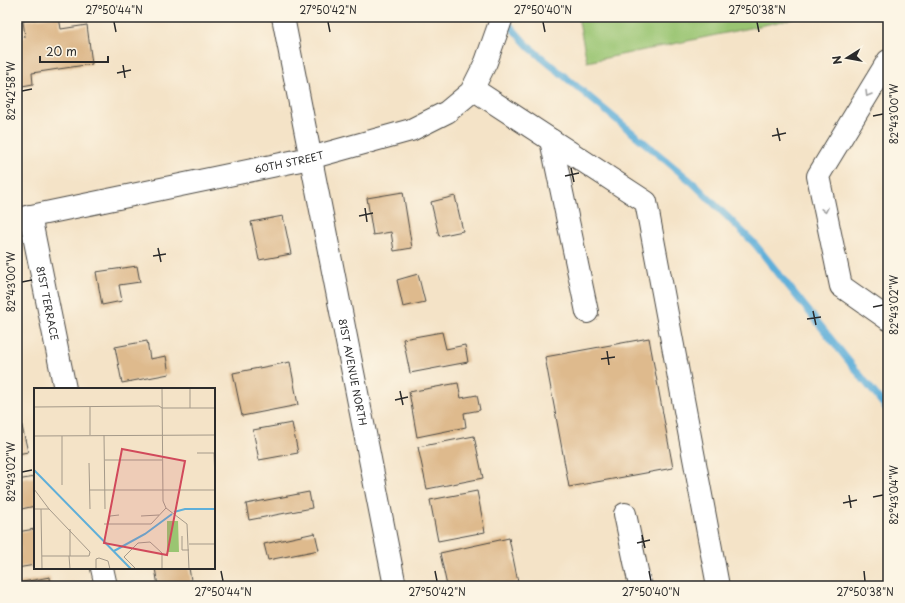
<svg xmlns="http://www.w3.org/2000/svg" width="905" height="603" viewBox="0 0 905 603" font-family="'Playpen Sans',sans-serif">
<rect width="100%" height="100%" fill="#fcf5e5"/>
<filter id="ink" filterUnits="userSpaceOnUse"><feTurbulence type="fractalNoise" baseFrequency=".025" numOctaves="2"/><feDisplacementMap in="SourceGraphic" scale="8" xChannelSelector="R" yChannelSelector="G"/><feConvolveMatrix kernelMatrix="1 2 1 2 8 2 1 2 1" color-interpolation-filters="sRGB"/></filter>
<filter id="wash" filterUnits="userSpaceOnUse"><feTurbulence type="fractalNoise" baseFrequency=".012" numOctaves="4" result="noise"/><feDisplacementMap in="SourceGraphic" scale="16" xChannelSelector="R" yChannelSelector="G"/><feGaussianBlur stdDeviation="0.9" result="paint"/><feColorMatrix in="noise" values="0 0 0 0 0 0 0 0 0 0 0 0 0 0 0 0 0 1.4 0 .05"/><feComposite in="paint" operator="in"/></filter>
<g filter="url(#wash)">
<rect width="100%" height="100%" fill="#f4e3c7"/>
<!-- green -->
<path fill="#9ac572" stroke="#62784e" d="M578,17H802L587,62Z"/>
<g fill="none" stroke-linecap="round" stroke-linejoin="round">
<!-- stream -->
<path stroke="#5fafd9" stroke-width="7" d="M504,19L529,47L693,183L754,243L888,410"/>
</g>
<g id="blocks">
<!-- building -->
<g fill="#deba8d">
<path d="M49,17H59L61,29L87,25L92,64L32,73L33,84L17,87V38L25,37L23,21Z"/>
<path d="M403,192L412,248L394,251L391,232L373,235L367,198Z"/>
<path d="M455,196L463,231L439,236L431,202Z"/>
<path d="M283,216L291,254L259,260L251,222Z"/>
<path d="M137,266L140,282L119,285L122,301L102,305L96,272Z"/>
<path d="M418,274L425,302L403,307L397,280Z"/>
<path d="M442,332L446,349L465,345L468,362L410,373L403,339Z"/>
<path d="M649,338L673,468L569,487L545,357Z"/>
<path d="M147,341L150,359L166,356L169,374L122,383L115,347Z"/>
<path d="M290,362L298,405L242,416L233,373Z"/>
<path d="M458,383L461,398L477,395L480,410L464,413L466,427L417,437L409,392Z"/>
<path d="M21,422L28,452L17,454V424Z"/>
<path d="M292,423L298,453L259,460L253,430Z"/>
<path d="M474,436L483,478L427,489L418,447Z"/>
<path d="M35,477V506L17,510V480Z"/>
<path d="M477,491L485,532L438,541L430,500Z"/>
<path d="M309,492L312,508L249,520L246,504Z"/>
<path d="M35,529V565L17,568V532Z"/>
<path d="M315,533L319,550L268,560L264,544Z"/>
<path d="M509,538L518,582L499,586H447L440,553Z"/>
<path d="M155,568H189L192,586H158Z"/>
<path d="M50,577L51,586H17V583Z"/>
</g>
</g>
</g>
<g filter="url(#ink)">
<use href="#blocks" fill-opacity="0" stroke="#494742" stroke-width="1"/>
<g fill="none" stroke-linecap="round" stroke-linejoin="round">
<!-- minor casing -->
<g stroke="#494742" stroke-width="24">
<g id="minor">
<path id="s1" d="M283,17L395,586"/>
<path d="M888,61L818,176L841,286L888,319"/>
<path d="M473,89L646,202L718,586"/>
<path d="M551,140L587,312"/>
<path id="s2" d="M30,216L65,389"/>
<path id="s3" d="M17,219L310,158L411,130L447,112L471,92L486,62L502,17"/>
<path d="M625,514L639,581L641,586"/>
<path d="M102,568L106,586"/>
</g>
</g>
<!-- minor -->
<use href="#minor" stroke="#fff" stroke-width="22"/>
</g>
<!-- one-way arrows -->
<defs><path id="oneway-chevron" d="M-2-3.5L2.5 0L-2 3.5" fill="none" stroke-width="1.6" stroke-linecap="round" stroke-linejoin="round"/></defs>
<g stroke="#a0a0a0">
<use href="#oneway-chevron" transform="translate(868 94) rotate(121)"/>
<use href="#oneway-chevron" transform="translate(825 210) rotate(78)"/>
</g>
</g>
<!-- ticks -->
<path fill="none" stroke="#2b2b2b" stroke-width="1.5" d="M114,22L116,32M328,22L330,32M543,22L545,32M757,22L759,32M123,65L125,78M117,73L131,70M22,91L32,89M873,116L883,114M777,128L780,141M772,136L786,133M571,168L574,182M565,176L579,173M365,208L367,222M359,216L373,213M158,248L161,262M153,256L166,254M22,282L32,280M873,307L883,305M813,311L816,325M807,319L821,317M607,351L609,365M601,359L615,357M400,391L403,405M395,400L408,397M22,472L32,470M849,495L851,508M873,497L883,495M843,503L857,500M642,535L645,548M637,543L650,540M221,571L223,581M435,571L437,581M649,571L651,581M864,571L865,581"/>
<g text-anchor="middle" stroke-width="4" stroke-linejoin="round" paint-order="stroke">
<!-- street labels -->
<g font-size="10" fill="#2b2b2b" stroke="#fcf5e5">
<text dy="4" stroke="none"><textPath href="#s3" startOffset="278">60TH STREET</textPath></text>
<text dy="4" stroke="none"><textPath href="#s2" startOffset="89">81ST TERRACE</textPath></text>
<text dy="4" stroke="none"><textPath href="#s1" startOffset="362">81ST AVENUE NORTH</textPath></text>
</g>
</g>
<!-- overview -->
<g transform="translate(34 388)">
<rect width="181" height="181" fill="#f4e3c7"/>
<path d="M133,133H144L145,164H133Z" fill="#9ac572"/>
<path fill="none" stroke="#5fafd9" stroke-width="2" d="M0,82L97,181M140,124L151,121H181M80,163L111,146L138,126"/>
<path fill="none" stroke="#a49989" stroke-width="1" d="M128,0L129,113L132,120L153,136L155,181M156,0V20M0,19L125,18L128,20H181M56,19V47M70,47L71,121M0,48L181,47M28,48V97M0,54V69M163,65H180L181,93M71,72H128M55,75L56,121M0,101L15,121H0M55,102H181M7,121L8,181M107,128L125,127M70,136H117L132,120M74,136L76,128L85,127M36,141V168M148,148V162H155M155,156H181M8,168H55L56,164L15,121M35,168L36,181M62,181V171L65,170L74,173L76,181M102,181L90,169L104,155L116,154L128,165V181"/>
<path fill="#d1495b" fill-opacity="0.15" stroke="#d1495b" stroke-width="2" d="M88,61L151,73L133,167L70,155Z"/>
<rect width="181" height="181" fill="none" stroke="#2b2b2b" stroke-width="2"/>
</g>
<!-- margin -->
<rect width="905" height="603" fill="none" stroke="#fcf5e5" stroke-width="44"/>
<!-- north arrow -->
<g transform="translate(847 58) rotate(259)" stroke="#fcf5e5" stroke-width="3" paint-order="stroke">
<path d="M0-3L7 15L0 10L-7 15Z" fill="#2b2b2b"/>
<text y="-6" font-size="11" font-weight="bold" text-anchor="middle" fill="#2b2b2b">N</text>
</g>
<!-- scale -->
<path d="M40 56v6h68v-6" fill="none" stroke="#2b2b2b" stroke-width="2"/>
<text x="46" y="56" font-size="12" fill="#2b2b2b" stroke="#fcf5e5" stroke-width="3" paint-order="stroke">20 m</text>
<rect x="22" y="22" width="861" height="559" fill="none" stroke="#2b2b2b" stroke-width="1.5"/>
<g font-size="10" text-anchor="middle" fill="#2b2b2b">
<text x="114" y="14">27°50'44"N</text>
<text x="328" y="14">27°50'42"N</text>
<text x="543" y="14">27°50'40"N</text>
<text x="757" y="14">27°50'38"N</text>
<text transform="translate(11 91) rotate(-90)" y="4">82°42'58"W</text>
<text transform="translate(894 114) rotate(-90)" y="4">82°43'00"W</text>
<text transform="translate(11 282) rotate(-90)" y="4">82°43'00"W</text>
<text transform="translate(894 305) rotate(-90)" y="4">82°43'02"W</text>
<text transform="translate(11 472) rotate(-90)" y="4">82°43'02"W</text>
<text transform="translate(894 495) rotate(-90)" y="4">82°43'04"W</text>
<text x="223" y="596">27°50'44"N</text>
<text x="437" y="596">27°50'42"N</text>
<text x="651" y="596">27°50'40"N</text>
<text x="865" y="596">27°50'38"N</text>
</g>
</svg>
